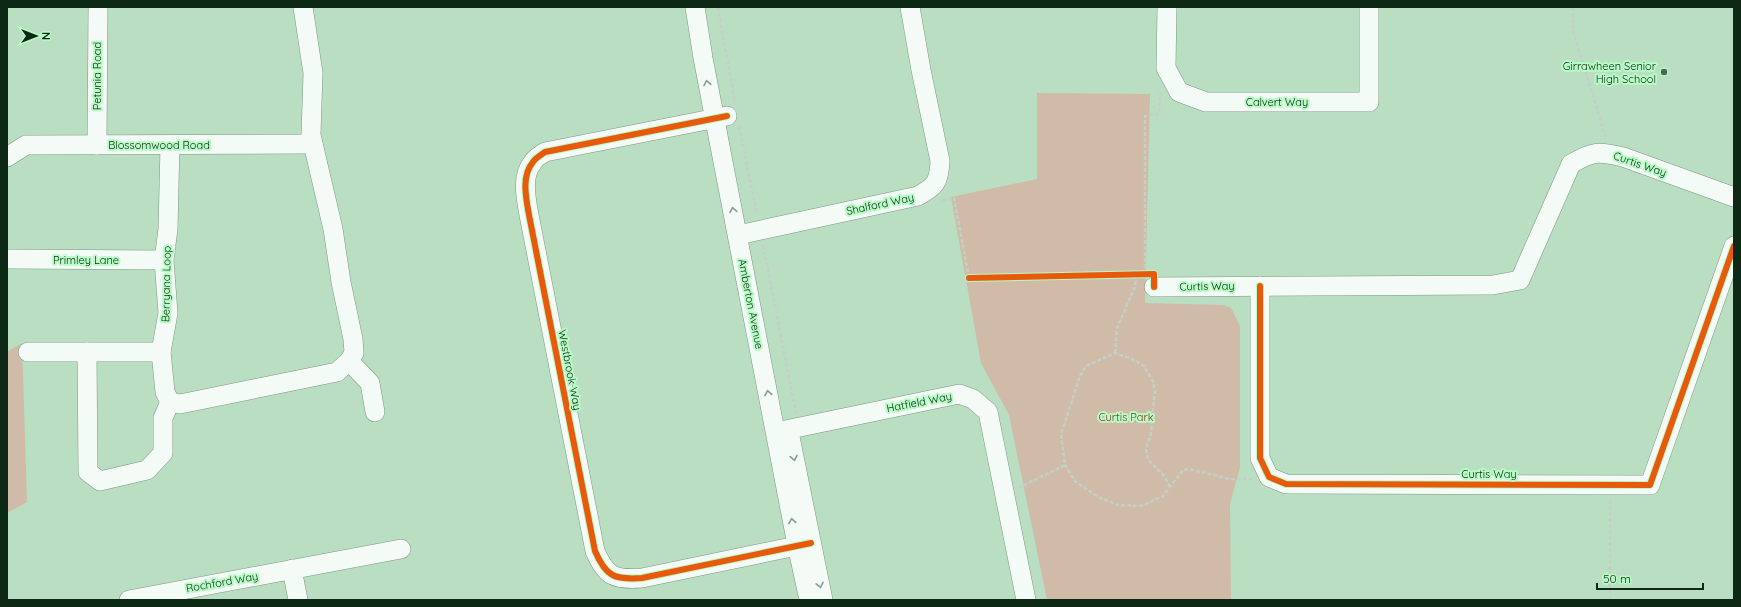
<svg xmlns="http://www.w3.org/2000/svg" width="1741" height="607" viewBox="0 0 1741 607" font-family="Quicksand,sans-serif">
<rect width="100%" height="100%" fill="#b9dec1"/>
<!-- green -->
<g fill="#cfbba8">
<path d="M1037,93L1150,94L1145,303L1224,305L1231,308L1240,326V467L1230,504L1231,600H1047L1009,415L981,363L951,197L1037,179Z"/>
<path d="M22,343L27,502L7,513V352Z"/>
</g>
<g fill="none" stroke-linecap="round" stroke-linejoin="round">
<!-- minor casing -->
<g stroke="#7b9882" stroke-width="20">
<g id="minor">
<path d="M695,7L703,58L797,545L809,600"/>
<path d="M1167,7L1166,68L1179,92L1206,102H1369V7"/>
<path d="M727,116L545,152C541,155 535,158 533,162C521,176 526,198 529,215L595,551C606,577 615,580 642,578L811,543"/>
<path d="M97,145L98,7"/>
<path d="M170,145L168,229L164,260L168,313L161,352L165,392L170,402L180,404L337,372L349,361L354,353L353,339L341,282L333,229L311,135L313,73L303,7"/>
<path d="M7,157L26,145L313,144"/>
<path d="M738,235L918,196C936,186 939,182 940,161L921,70L910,7"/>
<path d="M7,259L164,260"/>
<path d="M1260,286V458L1269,477L1286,484L1650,485L1734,246"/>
<path d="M1154,287L1493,285L1520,280L1571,164C1593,151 1599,151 1623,157L1734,197"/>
<path d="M28,352H161"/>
<path d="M87,352L88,472L100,481L147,470L163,453V418L170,402"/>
<path d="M349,361L370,383L375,412"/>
<path d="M776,432L959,394L973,399L988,412L1026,600"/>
<path d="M790,437L823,600"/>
<path d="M292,569L298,600"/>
<path d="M129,600L401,549"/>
</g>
</g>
<!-- path -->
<g stroke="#c4d0c7" stroke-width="2.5" stroke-dasharray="4 2" stroke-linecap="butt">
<path d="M718,7L735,103"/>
<path d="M1573,7V31L1606,138"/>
<path d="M739,126L757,215"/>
<path d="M942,199L943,200L954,198L969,278"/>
<path d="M763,245L796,413"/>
<path d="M1145,274V116L1159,114L1160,92"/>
<path d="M1115,353L1117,328L1135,287L1136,275"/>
<path d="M1170,487L1164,476L1148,459L1146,449L1151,434L1152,417L1155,392L1153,381L1144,366L1132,359L1115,353L1086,366L1080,376L1061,434L1065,465L1075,481L1098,497L1118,505L1141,506L1163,496L1183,470L1189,469L1229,479H1252"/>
<path d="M1018,488L1065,465"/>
<path d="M1610,500V600"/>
</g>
<!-- minor -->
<use href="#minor" stroke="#f4faf6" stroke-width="19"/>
<!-- cycleway casing -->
<g stroke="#b7fbc5" stroke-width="8">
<g id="cycleway">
<path d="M727,116L545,152C541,155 535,158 533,162C521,176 526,198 529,215L595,551C606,577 615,580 642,578L811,543"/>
<path d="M969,278L1154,274V287"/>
<path d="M1260,286V458L1269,477L1286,484L1650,485L1734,246"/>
</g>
</g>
<!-- cycleway -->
<use href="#cycleway" stroke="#e8590c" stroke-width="6"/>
</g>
<!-- one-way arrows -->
<defs><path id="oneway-chevron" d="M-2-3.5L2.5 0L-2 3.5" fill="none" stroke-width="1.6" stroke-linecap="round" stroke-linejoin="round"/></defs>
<g stroke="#8c9c91">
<use href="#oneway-chevron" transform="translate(707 83) rotate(-101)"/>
<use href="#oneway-chevron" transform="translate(733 210) rotate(-101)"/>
<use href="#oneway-chevron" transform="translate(768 393) rotate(-101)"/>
<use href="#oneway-chevron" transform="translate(794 458) rotate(79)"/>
<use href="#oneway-chevron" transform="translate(792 521) rotate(-100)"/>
<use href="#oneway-chevron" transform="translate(820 585) rotate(78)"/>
</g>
<!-- markers -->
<circle fill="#496851" stroke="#b7fbc5" stroke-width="1.5" cx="1664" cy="72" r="4"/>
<g text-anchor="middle" stroke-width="4" stroke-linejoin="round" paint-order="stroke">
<!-- poi labels -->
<g font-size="11" fill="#0d2815" stroke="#b7fbc5" text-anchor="end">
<text x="1656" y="70">Girrawheen Senior<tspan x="1656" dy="13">High School</tspan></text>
</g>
<!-- street labels -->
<g font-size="11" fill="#0d2815" stroke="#b7fbc5">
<text transform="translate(97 76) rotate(-90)" y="4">Petunia Road</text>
<text x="1277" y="106">Calvert Way</text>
<text x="159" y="149">Blossomwood Road</text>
<text transform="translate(1640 164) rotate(19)" y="4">Curtis Way</text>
<text transform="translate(880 204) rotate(-12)" y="4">Shalford Way</text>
<text x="86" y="264">Primley Lane</text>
<text transform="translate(166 284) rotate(-89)" y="4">Berryana Loop</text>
<text transform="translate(1207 286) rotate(-1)" y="4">Curtis Way</text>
<text transform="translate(751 304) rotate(79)" y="4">Amberton Avenue</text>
<text transform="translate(570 370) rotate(79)" y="4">Westbrook Way</text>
<text transform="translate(919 402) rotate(-11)" y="4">Hatfield Way</text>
<text x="1489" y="478">Curtis Way</text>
<text transform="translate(222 582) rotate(-10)" y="4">Rochford Way</text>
</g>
<!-- park labels -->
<g font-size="11" fill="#8e3022" stroke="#b7fbc5">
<text x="1126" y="421">Curtis Park</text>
</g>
</g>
<!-- border -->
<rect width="1741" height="607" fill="none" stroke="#0d2815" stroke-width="16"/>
<!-- north arrow -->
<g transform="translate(36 36) rotate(90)" stroke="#b7fbc5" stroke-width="3" paint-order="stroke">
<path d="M0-3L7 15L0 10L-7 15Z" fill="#0d2815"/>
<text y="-6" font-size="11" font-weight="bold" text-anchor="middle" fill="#0d2815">N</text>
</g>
<!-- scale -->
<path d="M1597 583v6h106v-6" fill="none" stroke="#0d2815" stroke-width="2"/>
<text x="1603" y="583" font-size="12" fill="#0d2815" stroke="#b7fbc5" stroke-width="3" paint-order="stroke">50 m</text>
</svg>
